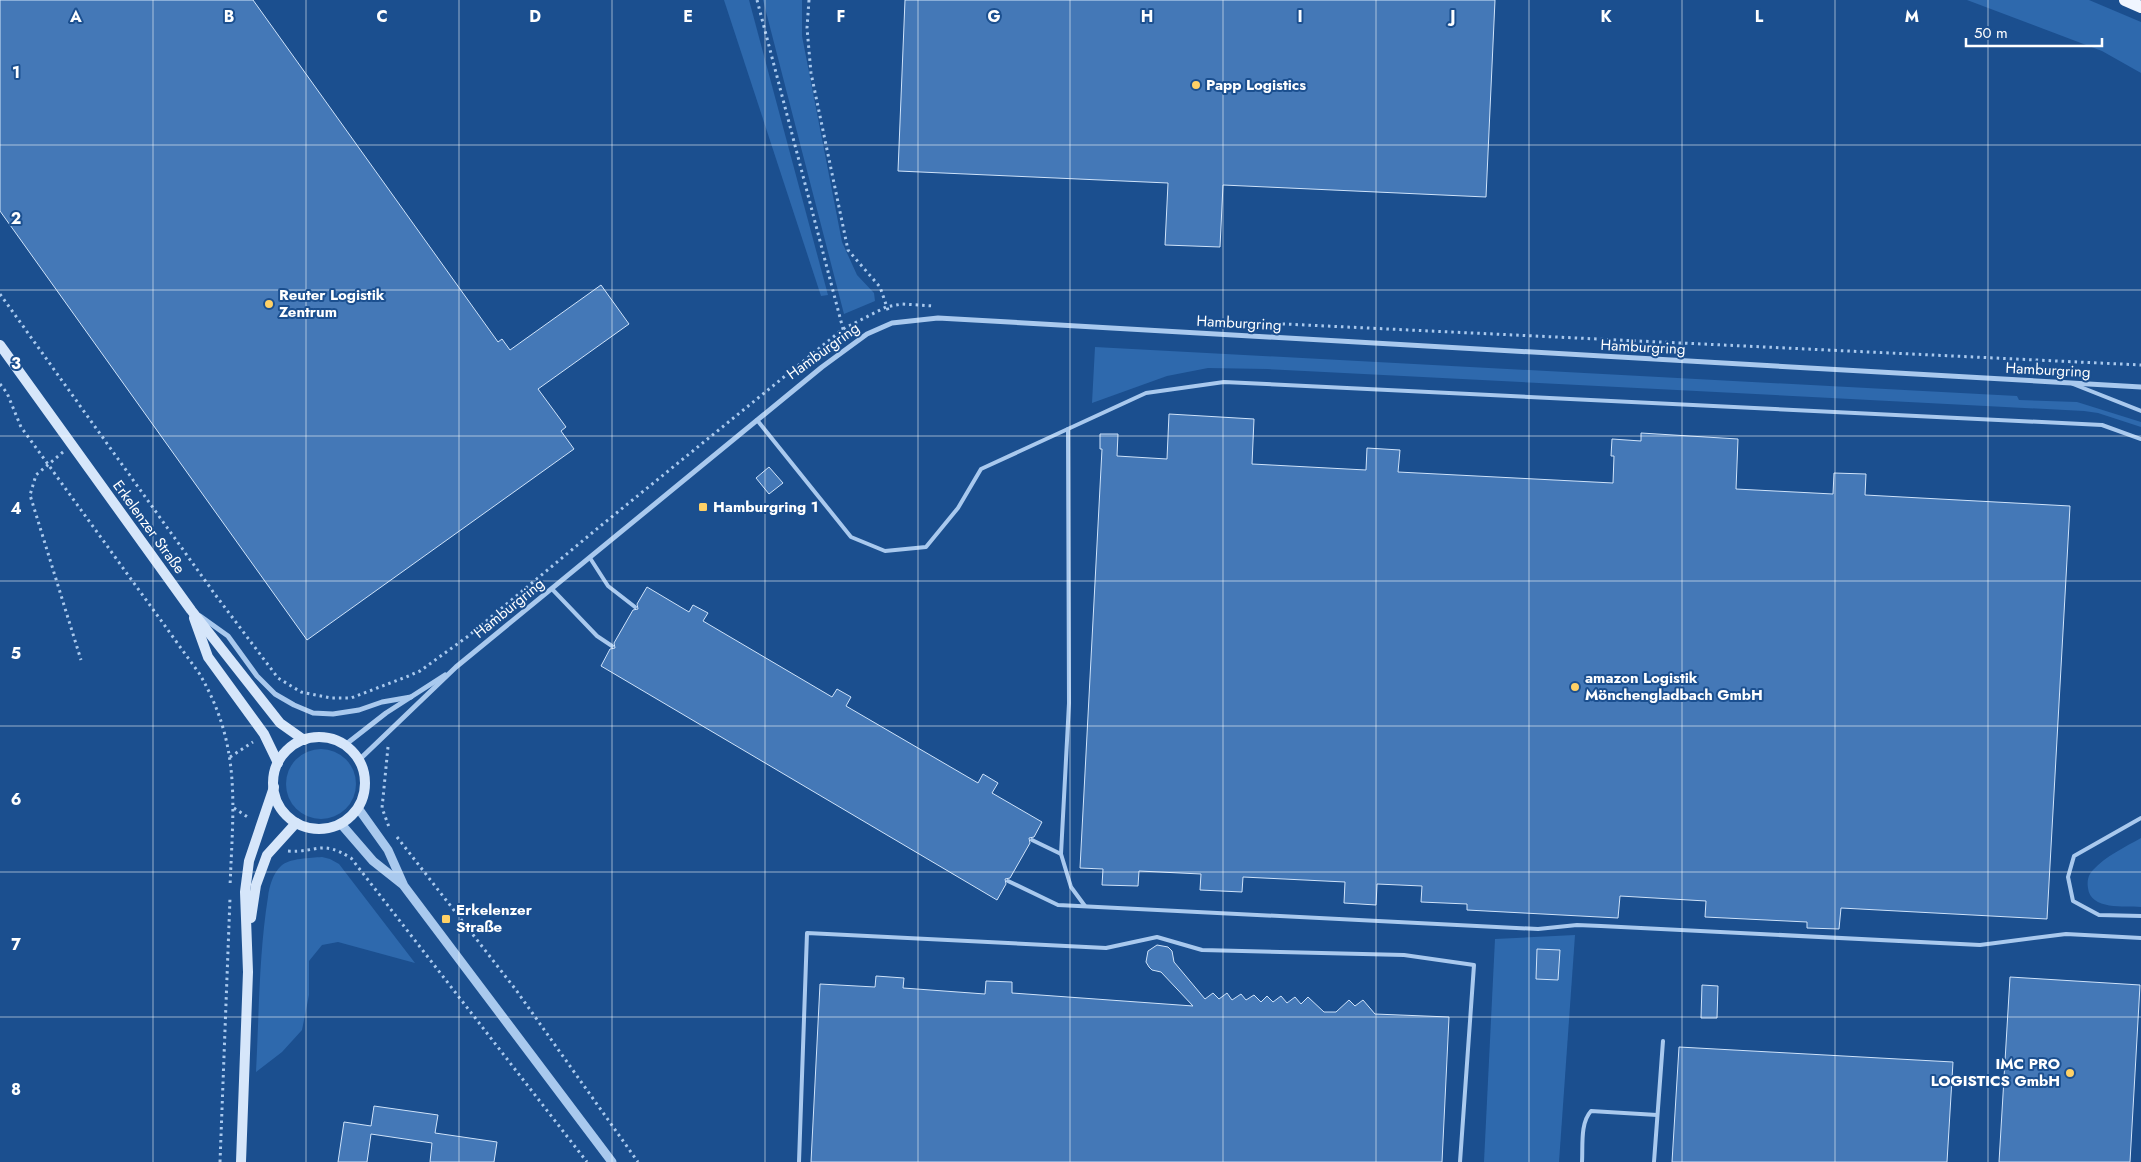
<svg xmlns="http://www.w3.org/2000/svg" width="2141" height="1162" viewBox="0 0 2141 1162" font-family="Jost,sans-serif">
<rect width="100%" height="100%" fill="#1b4f8f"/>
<!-- green -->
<g fill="#2e69ad">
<path d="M724,0H749L828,295L821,296Z"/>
<path d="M763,0H802V36L842,242L857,275L874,293L875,301L844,314Z"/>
<path d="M1967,0H2089L2141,22V73L2102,51Z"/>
<path d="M1095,347L2017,396L2019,400L2077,402L2141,422V427L2098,413L2084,411L1267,369L1208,368L1167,376L1092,403Z"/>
<circle cx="321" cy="784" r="35"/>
<path d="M2141,838V907C2125,906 2090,910 2088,888C2087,881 2088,875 2093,870C2106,856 2125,847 2141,838Z"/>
<path d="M322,857L330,859L339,864L415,963L338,942L322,945L309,961V995L302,1030L282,1052L256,1072C259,1016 259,952 268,897C269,887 273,873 281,866C290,858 310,858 322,857Z"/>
<path d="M1575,935L1559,1162H1484L1495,939Z"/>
</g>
<!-- building -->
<g fill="#4478b7" stroke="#cfe3fa">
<path d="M0,0H253L498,342L502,339L510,350L601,285L629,324L538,389L566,427L561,431L574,449L307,640L0,211Z"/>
<path d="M905,0H1495L1486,197L1223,185L1220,247L1165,245L1168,183L898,171Z"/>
<path d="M1169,414L1254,419L1252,464L1366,470L1367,448L1400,450L1398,472L1613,483L1614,456H1611L1612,439L1641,441V433L1738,439L1736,489L1833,494L1834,473L1866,474L1865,495L2070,506L2047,919L1841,908L1839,929L1807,928V922L1705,917L1706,901L1620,896L1618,918L1467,910V904L1421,902L1422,886L1377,884L1376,905L1344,903L1345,882L1243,877L1242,892L1200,890L1201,874L1139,871L1138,886L1102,885L1103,869L1080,868L1102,449H1100V434H1118L1117,456L1167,459Z"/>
<path d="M769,467L783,483L769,494L756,478Z"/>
<path d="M647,587L689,612L693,605L708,613L703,621L832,697L837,689L851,697L846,706L978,783L983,774L998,783L992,793L1042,822L1034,837L1029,838L1030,843L1010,878L1005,879L1006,884L997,900L601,666L610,649L615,648L614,643L633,610L638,609L637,604Z"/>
<path d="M1157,945L1168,947L1172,951L1174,962L1205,999L1213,993L1219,999L1227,993L1232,1000L1241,994L1246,1000L1254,995L1261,1002L1267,996L1273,1002L1281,996L1287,1003L1295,997L1301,1004L1308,997L1324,1012H1336L1349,1000L1355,1006L1363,1000L1375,1014L1449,1017L1442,1162H811L820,984L875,987L876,976L904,978L903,988L985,994L986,981L1012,982V993L1193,1006L1161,972L1152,970L1149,967L1146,962L1148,951Z"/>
<path d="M1537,949L1560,950L1558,980L1536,979Z"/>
<path d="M2010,977L2140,985L2130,1162H1999Z"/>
<path d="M1702,985L1718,986L1717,1018H1701Z"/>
<path d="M1679,1047L1953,1062L1947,1162H1672Z"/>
<path d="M374,1106L438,1115L435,1133L497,1142L494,1162H430L432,1143L371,1134L367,1162H338L344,1122L371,1126Z"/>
</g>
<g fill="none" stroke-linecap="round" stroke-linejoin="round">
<!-- path -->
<g stroke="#a9c9ee" stroke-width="3" stroke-dasharray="2.5 4" stroke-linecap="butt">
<path d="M757,0L843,329L847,335"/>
<path d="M809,0L807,28L811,73L848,250L880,287L889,313"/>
<path d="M0,294L214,593L278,678L301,692L331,698H351L406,677L420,671L467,637L598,528L843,329L886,307L902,304L934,306"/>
<path d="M1263,323L2141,365"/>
<path d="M0,384L7,393L21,427L199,673C242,746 233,806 230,887"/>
<path d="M63,452L36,475L30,495L81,660"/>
<path d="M388,747L382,808L389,827"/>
<path d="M230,757L253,742"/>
<path d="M234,808L249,818"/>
<path d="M397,837L516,990L638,1162"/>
<path d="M288,851C318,853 320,839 351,858L587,1162"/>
<path d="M220,1162L230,898"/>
</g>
<!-- service -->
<g stroke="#a9c9ee" stroke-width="4">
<path d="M2073,384L2141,411"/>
<path d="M757,420L851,537L885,551L926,547L958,508L981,469L1146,393L1224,382L2102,425L2141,439"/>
<path d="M1068,429L1069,703L1061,854L1071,887L1085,906"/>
<path d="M590,558L608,586L635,607"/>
<path d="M552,589L597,636L612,646"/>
<path d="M2141,818L2074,856L2068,877L2073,901L2099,915L2141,916"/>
<path d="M1032,840L1061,854"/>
<path d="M1008,881L1058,905L1538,929L1577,925L1601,926L1980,945L2066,934L2141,938"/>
<path d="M799,1162L807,933L1106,948L1157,937L1202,950L1404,955L1474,965L1460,1162"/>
<path d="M1582,1162C1583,1146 1580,1123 1591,1111L1657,1115"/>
<path d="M1654,1162L1663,1041"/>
</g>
<!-- minor -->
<g stroke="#a9c9ee" stroke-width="5">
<path d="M200,616L228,636L257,676L275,694L294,705L313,713L333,714L359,710L382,702L411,697"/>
<path d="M345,745L386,713L445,675"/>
<path d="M359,760L456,667L822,367L867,334L892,323L938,318L2141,387"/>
</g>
<!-- tertiary -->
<g stroke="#a9c9ee" stroke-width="9">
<path d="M358,808L388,850L404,886L612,1162"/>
<path d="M341,824L373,861L402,884"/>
</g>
<!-- secondary -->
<g stroke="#d6e6fa" stroke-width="10">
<path d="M0,345L191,610L280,723L304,740"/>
<path d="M194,618L208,657L264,734L278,763"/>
<circle cx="319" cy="783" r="46"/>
<path d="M251,918L256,885L267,855L296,823"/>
<path d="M241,1162L248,972L245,892L249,861L274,787"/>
</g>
<!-- primary -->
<path stroke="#f0f6ff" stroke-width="12" d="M2125,0L2141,7"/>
</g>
<!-- grid -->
<path fill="none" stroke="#fff" stroke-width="1" stroke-opacity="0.55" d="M153,0V1162M306,0V1162M459,0V1162M612,0V1162M765,0V1162M918,0V1162M1070,0V1162M1223,0V1162M1376,0V1162M1529,0V1162M1682,0V1162M1835,0V1162M1988,0V1162M0,145H2141M0,290H2141M0,436H2141M0,581H2141M0,726H2141M0,872H2141M0,1017H2141"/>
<!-- markers -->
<g fill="#ffd166" stroke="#1b4f8f" stroke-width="2">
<circle cx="1196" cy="85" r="5"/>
<circle cx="269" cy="304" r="5"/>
<rect x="698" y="502" width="10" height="10" rx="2.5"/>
<circle cx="1575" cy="687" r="5"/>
<rect x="441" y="914" width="10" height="10" rx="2.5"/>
<circle cx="2070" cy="1073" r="5"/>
</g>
<g text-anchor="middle" stroke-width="4" stroke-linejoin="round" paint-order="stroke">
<!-- poi labels -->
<g font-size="15" font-weight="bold" fill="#fff" stroke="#1b4f8f" text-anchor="start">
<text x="1206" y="90">Papp Logistics</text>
<text x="279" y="300">Reuter Logistik<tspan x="279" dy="17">Zentrum</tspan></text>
<text x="713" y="512">Hamburgring 1</text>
<text x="1585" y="683">amazon Logistik<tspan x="1585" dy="17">Mönchengladbach GmbH</tspan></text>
<text x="456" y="915">Erkelenzer<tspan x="456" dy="17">Straße</tspan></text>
<text x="2060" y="1069" text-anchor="end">IMC PRO<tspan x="2060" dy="17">LOGISTICS GmbH</tspan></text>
</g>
<!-- street labels -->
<g font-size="15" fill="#fff" stroke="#1b4f8f">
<text transform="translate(1239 323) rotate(3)" y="5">Hamburgring</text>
<text transform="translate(1643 347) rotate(3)" y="5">Hamburgring</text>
<text transform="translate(823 351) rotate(-36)" y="5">Hamburgring</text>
<text transform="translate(2048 370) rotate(3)" y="5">Hamburgring</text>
<text transform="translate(149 527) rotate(54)" y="5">Erkelenzer Straße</text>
<text transform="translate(509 608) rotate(-39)" y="5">Hamburgring</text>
</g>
</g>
<g font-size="16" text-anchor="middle" font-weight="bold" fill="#fff" stroke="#1b4f8f" stroke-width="4" stroke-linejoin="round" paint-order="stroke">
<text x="76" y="22">A</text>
<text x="229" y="22">B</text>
<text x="382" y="22">C</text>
<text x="535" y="22">D</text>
<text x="688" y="22">E</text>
<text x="841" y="22">F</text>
<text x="994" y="22">G</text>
<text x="1147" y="22">H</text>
<text x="1300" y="22">I</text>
<text x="1453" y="22">J</text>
<text x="1606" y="22">K</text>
<text x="1759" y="22">L</text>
<text x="1912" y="22">M</text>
<text x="16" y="78">1</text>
<text x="16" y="224">2</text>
<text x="16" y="369">3</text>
<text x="16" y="514">4</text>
<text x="16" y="659">5</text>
<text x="16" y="805">6</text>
<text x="16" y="950">7</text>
<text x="16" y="1095">8</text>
</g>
<!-- scale -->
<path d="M1966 38v8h136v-8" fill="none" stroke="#ffffff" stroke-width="2.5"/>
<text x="1974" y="38" font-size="15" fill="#ffffff" stroke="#1b4f8f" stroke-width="4" paint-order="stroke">50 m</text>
</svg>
